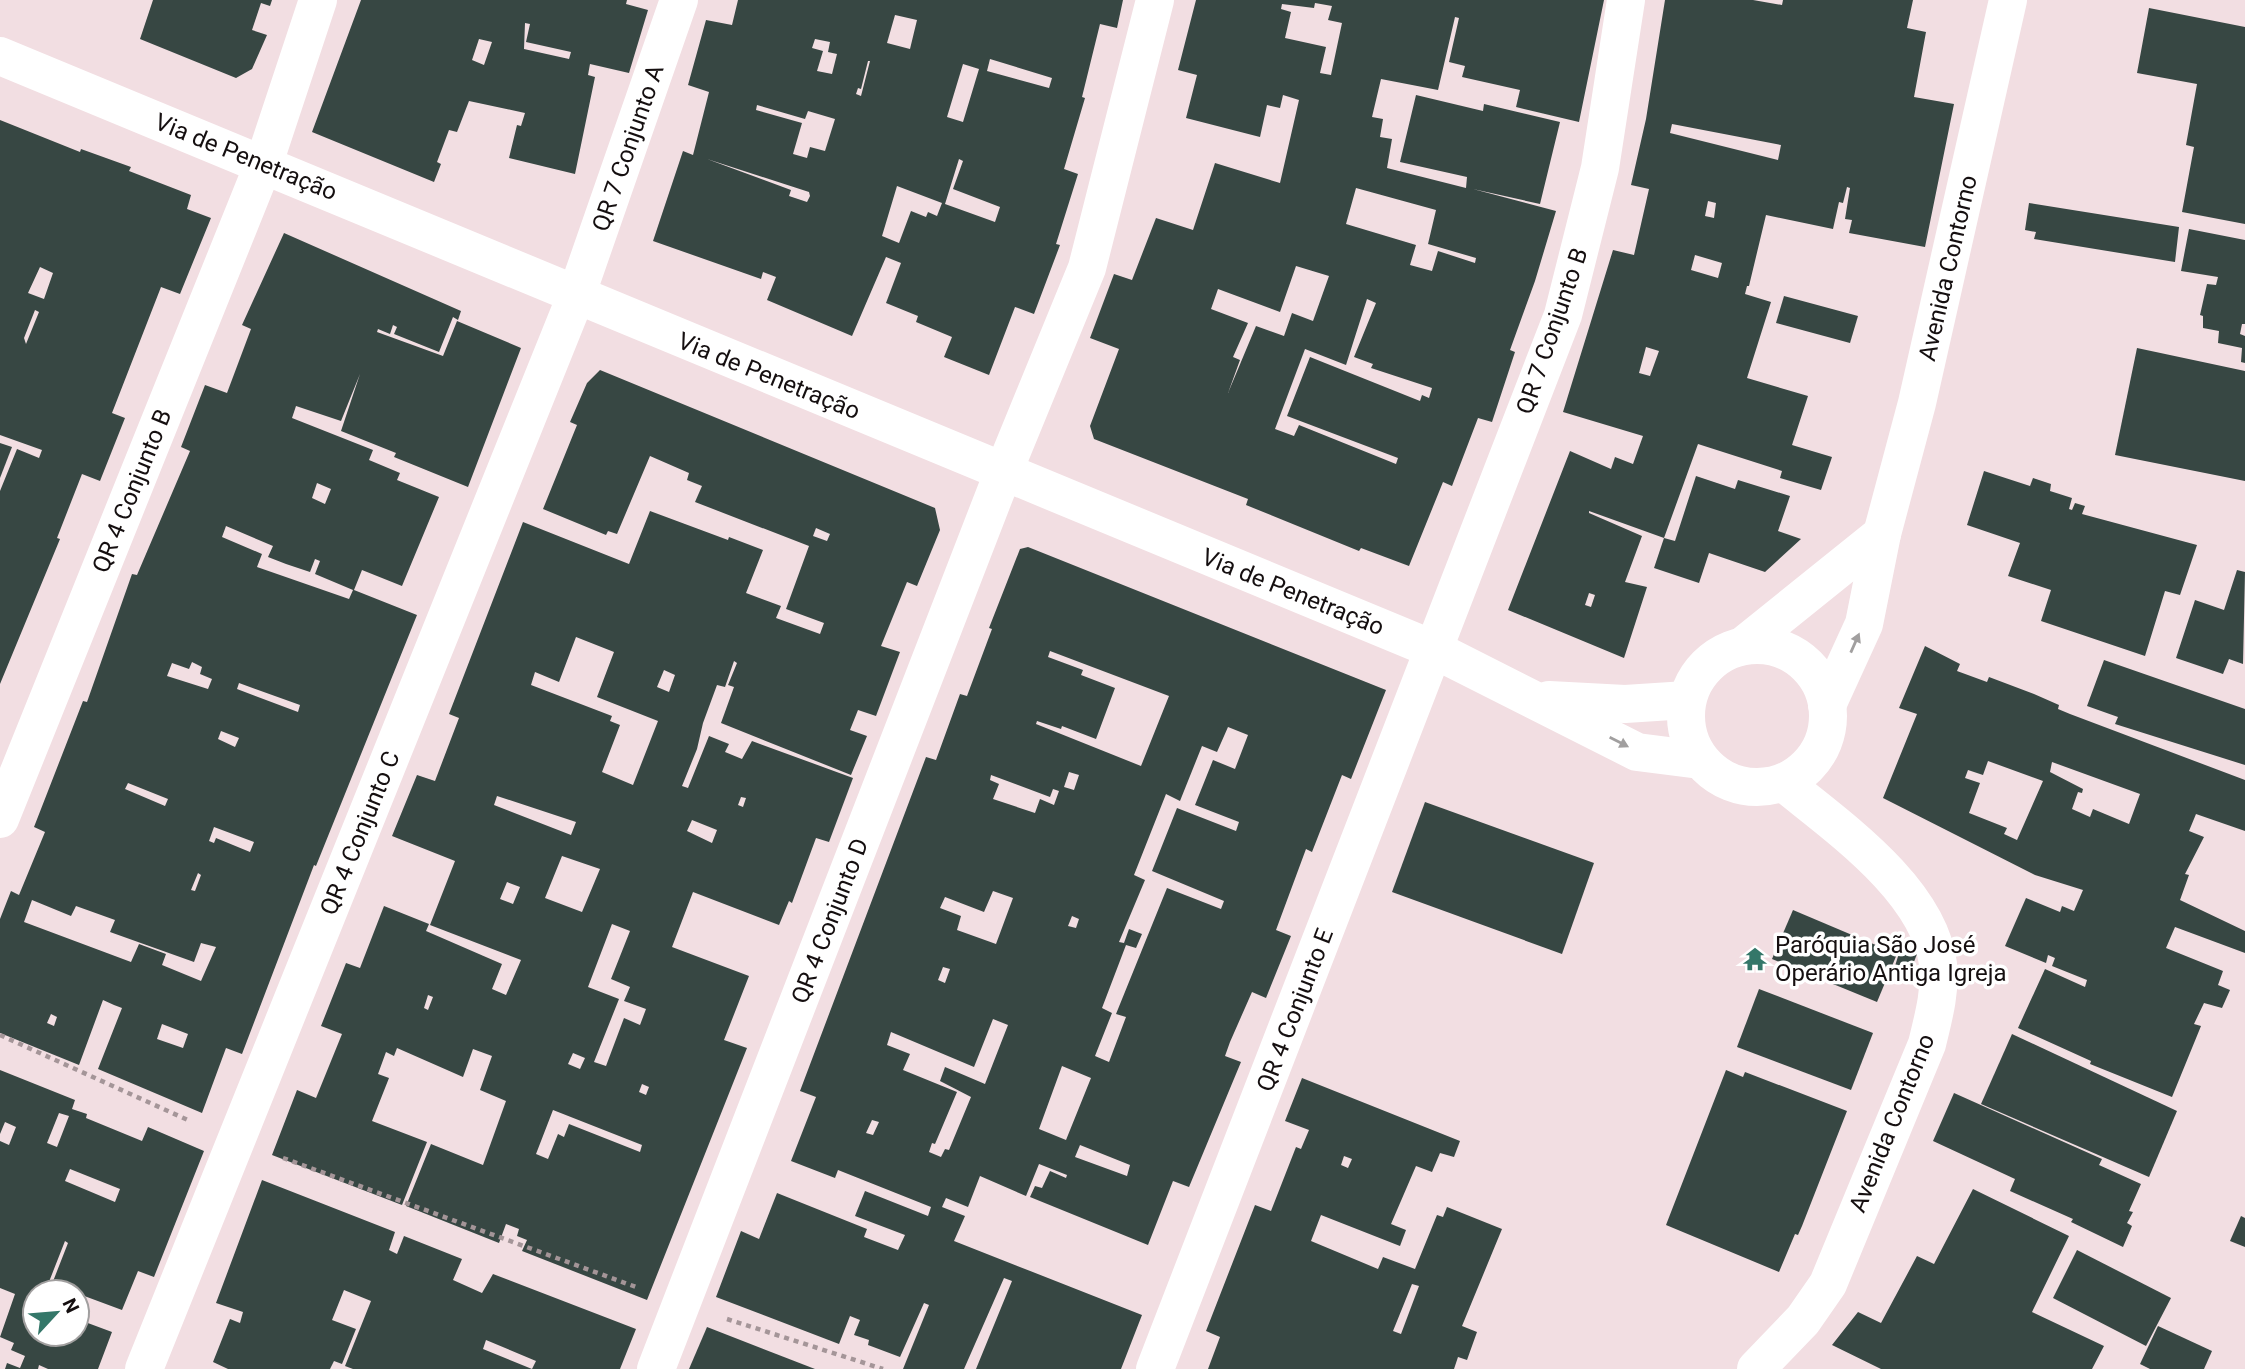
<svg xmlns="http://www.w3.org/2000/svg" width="2245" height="1369" viewBox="0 0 2245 1369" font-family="Roboto,sans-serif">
<rect width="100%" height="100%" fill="#f2dee2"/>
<!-- building -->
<g fill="#374743" fill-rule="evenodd">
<path d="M153,0H272L270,6L261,3L252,30L267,35L252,69L236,78L140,39Z"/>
<path d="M361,0H627L626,4L648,10L629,73L590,64L588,75L595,77L575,174L509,158L517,125L521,126L525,113L469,101L457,132L449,130L437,162L441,164L434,182L312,132ZM525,23L530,24L526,42L571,52L569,59L524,49ZM479,39L492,42L484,65L472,60Z"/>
<path d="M738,0H1123L1117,28L1100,24L1082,97L1085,98L1064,169L1078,174L1056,244L1060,245L1034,314L1015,307L989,375L944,357L952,337L916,322L918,316L886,303L901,263L886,257L852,336L767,300L776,277L763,272L761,279L653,241L683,151L693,155L709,92L688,85L706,20L732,25ZM895,15L917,20L910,49L887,43ZM815,39L830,42L828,52L837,54L832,74L817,71L823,51L812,48ZM990,59L1052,78L1049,88L987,71ZM868,61H870L861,96L856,94L858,88L861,89ZM963,64L979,69L963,122L947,117ZM757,105L805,119L808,111L835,119L825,151L810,147L807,158L793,154L802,123L756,110ZM707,159L809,192L810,196L807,202L789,196L791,190ZM959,159L963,161L953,189L1000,207L995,222L945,204ZM897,186L942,203L937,216L928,212L926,217L911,211L899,243L882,236Z"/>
<path d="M1196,0H1604L1579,122L1516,107L1520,90L1462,77L1465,66L1449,62L1459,18L1455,17L1438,90L1381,79L1372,117L1383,119L1380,137L1392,139L1387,168L1466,188L1467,177L1400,162L1416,95L1483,111L1484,104L1560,122L1540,204L1473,189L1556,211L1535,281L1510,350L1515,352L1492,422L1478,418L1452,486L1443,482L1409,566L1361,548L1359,551L1246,505L1248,499L1094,439L1090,426L1119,349L1090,338L1114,274L1132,280L1156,218L1193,230L1215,163L1280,183L1299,100L1283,95L1280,108L1267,105L1260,137L1186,118L1197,75L1178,70ZM1315,3L1332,6L1328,20L1342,23L1331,75L1320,73L1326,47L1285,38L1291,12L1281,9L1282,4L1314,8ZM1356,188L1436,210L1428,244L1476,258L1475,263L1438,251L1432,271L1410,265L1416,245L1346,224ZM1296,266L1329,276L1313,321L1292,313L1284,336L1256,326L1228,393L1240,360L1233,357L1248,323L1211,309L1218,289L1280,312ZM1367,299L1376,303L1354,357L1373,364L1371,368L1432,388L1429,398L1422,395L1420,401L1310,357L1287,416L1398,458L1396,464L1299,425L1294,436L1275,429L1305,349L1346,365Z"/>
<path d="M1665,0H1753L1782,5L1783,0H1913L1907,28L1926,32L1914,97L1954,104L1925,247L1849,233L1852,220L1845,219L1850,188L1847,187L1843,203L1839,202L1833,229L1766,215L1749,286H1747L1745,294L1771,302L1747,378L1808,396L1792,445L1832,457L1821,490L1780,478L1782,471L1698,444L1664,538L1589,511V513L1642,536L1625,582L1647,587L1624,658L1508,610L1570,451L1611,469L1615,457L1633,464L1643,436L1563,412L1613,250L1634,255L1649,189L1631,185L1646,119ZM1672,124L1781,145L1778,160L1670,133ZM1708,201L1716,203L1714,218L1705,216ZM1695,255L1722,263L1718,278L1691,270ZM1646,347L1659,351L1650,376L1639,373ZM1589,593L1595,595L1591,607L1585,605Z"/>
<path d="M2149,8L2245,27V224L2182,212L2194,147L2186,145L2197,84L2137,73Z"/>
<path d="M0,120L80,152L81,149L131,167L129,171L191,195L187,209L211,218L180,294L161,287L112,413L125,418L100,481L82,474L57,538L60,539L0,684V491L17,449L39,458L42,450L0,435ZM40,267L53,273L44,299L28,293ZM35,310L39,312L26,344L24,338Z"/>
<path d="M2029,203L2179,227L2175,262L2034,239L2036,232L2025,230Z"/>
<path d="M2189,229L2245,240V324H2242L2240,334L2245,336V363L2241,362L2242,348L2218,343L2219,331L2203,328V316L2200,315L2207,284L2216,285L2218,277L2181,271Z"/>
<path d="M284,233L461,311L458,320L453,317L439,352L394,334L397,327L393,325L390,334L378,329L377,332L443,356L457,321L521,348L468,487L394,457L396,453L341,431L360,374L341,421L296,406L292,418L373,450L369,460L400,473L397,480L439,497L402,586L362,570L354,590L417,615L316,866L314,865L242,1054L226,1048L202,1113L98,1069L122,1008L114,1005L103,1000L79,1065L0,1033V919L11,891L19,895L45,832L34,827L83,701L87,702L132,574L137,575L190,451L181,447L205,385L227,393L251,329L242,325ZM317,483L331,489L325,504L312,498ZM226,526L273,546L268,557L286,564L310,572L315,559L320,561L315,574L353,590L349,599L257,567L262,554L222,537ZM192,662L202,667L200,674L212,679L208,689L167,676L172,663L189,669ZM239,683L300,705L298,712L237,689ZM221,731L239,738L235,747L218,739ZM128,783L168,799L165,806L125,789ZM214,827L254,842L250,852L216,838L214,843L209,841ZM198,873L201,875L195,891L191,890ZM32,900L71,916L76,906L115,920L110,932L194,962L201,943L216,947L201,981L162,965L166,954L139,944L131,962L24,922ZM51,1014L57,1017L54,1026L47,1023ZM162,1024L188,1034L183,1048L157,1039Z"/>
<path d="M1784,296L1858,316L1850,343L1776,323Z"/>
<path d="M2137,348L2245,371V481L2115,455Z"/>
<path d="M600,370L935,508L940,530L917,586L907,582L881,646L900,652L876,716L858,710L850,730L867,736L851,775L721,723L734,687L728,685L737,663L734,661L725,687L717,685L703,723L697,749L682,786L688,788L709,736L729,744L725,752L742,759L752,741L853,778L829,842L816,838L792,903L789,901L779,925L693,892L672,947L749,976L724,1040L747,1048L647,1300L522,1251L527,1240L517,1236L519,1229L506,1224L499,1243L406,1206L431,1144L483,1165L506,1101L480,1090L492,1056L473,1049L463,1077L397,1048L394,1056L386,1052L378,1074L389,1078L372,1121L427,1142L402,1205L272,1155L297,1090L316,1098L342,1034L321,1026L346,963L360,968L384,906L429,924L426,931L502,964L492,989L506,995L521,960L430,925L455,861L392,836L417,775L435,781L459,718L449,714L523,522L629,564L650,511L728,540L729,537L763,550L746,593L781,606L776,618L820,634L824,623L786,609L809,546L695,502L702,486L687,480L689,473L650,456L617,534L608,531L606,535L543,509L577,425L570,422L587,383ZM816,528L830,534L827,541L813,536ZM576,637L614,652L597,697L658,721L633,785L602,772L620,725L610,721L612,716L531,685L535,672L559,682ZM664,670L675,675L669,692L657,687ZM497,796L576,822L571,835L494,805ZM741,797L746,798L743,807L738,805ZM692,820L717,830L712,843L687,831ZM562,856L600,869L582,912L545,898ZM507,882L520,887L513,904L500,899ZM612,924L630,931L611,979L630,987L624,1001L646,1009L640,1025L624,1018L606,1066L594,1062L619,999L588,987ZM428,995L433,997L428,1010L424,1008ZM573,1053L585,1058L580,1069L568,1064ZM642,1084L649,1087L646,1095L639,1092ZM553,1110L642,1145L640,1152L569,1124L564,1137L558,1134L548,1159L536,1154Z"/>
<path d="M0,443L12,447L0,478Z"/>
<path d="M1984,471L2030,486L2033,478L2051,484L2050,491L2072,498L2069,509L2072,510L2075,503L2085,506L2082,514L2197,545L2180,595L2165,591L2145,656L2041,621L2051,590L2008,576L2020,543L1967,525Z"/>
<path d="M1696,476L1735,489L1738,480L1790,496L1778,531L1801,539L1765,572L1709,553L1699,583L1654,568L1664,538L1675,541Z"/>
<path d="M1028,547L1386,690L1351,779L1342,775L1312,852L1306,849L1276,930L1291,936L1266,998L1252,992L1230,1042L1225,1056L1241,1062L1189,1187L1173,1181L1148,1245L1030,1197L1035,1186L1042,1188L1050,1171L1066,1178L1067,1175L1039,1164L1026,1196L980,1176L968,1207L946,1198L942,1207L965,1216L954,1241L1142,1315L1121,1369H976L1012,1281L1004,1278L964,1369H903L929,1305L924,1303L900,1357L868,1345L869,1340L854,1335L860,1320L850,1316L839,1344L716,1297L741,1231L759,1239L777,1193L867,1229L864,1237L898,1250L905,1235L855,1216L865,1191L928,1216L931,1207L838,1170L835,1178L791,1161L816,1097L800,1091L926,757L936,760L960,694L967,696L992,629L989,628L1020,549ZM1050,651L1169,696L1141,766L1036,724L1037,721L1061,729L1062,726L1096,739L1115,688L1081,675L1083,670L1048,657ZM1228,727L1248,735L1235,769L1213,760L1195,805L1239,822L1236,831L1177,808L1152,871L1224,901L1221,909L1167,888L1116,1014L1126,1017L1109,1062L1095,1056L1112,1013L1102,1008L1126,945L1136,948L1142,934L1129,929L1124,943L1119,942L1145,880L1134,875L1166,794L1180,801L1202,746L1217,752ZM1069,772L1079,775L1074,790L1064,787ZM991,775L1050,797L1053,789L1059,791L1054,805L1040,799L1035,813L993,799L999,784L990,780ZM993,891L1013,898L996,944L957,930L961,916L940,908L945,897L984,912ZM1072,916L1079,919L1076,928L1068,926ZM943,967L950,969L945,983L938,980ZM993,1019L1008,1025L985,1084L945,1067L940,1081L971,1097L949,1150L945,1149L941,1157L929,1152L932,1143L935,1144L957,1092L903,1070L910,1054L887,1045L891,1032L974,1067ZM1062,1066L1091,1078L1066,1140L1039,1129ZM872,1120L879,1122L873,1135L866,1133ZM1080,1145L1130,1165L1127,1176L1075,1157Z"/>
<path d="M2237,570L2245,572L2243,664L2229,659L2223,674L2176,658L2195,600L2224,610Z"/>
<path d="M1925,646L1960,664L1957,671L1987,682L1989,677L2034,694L2059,705L2058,709L2070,714L2245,780V831L2196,814L2189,831L2204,837L2185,874L2189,875L2180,900L2245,931V953L2175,927L2166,948L2223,971L2218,985L2230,990L2222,1008L2204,1003L2194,1024L2201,1026L2172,1097L2090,1064L2091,1061L2018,1028L2045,969L2085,987L2087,980L2052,966L2055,958L2048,955L2046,963L2005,946L2026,898L2060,912L2062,906L2074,911L2083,890L2035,875L1883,798L1917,714L1899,708ZM1988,761L2043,781L2017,840L2004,834L2007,828L1969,813L1980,783L1965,778L1968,770L1983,775ZM2052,762L2140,794L2129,824L2093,809L2090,817L2072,809L2078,792L2082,793L2083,789L2050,772Z"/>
<path d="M2104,660L2245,709V765L2115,724L2118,717L2087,706Z"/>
<path d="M1425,802L1594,863L1562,954L1392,892Z"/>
<path d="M1793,910L1897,954L1877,1002L1772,959Z"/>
<path d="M1901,947L1917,954L1910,972L1895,966Z"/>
<path d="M1759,989L1873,1033L1851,1090L1737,1047Z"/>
<path d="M2012,1034L2177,1111L2149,1177L1981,1104Z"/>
<path d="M0,1070L75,1100L72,1109L87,1114L86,1118L142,1141L148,1127L204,1151L154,1277L138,1271L122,1310L52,1284L68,1243L65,1241L45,1292H35V1334H77V1319L112,1332L98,1369H48L39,1365L38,1369H5L7,1363L20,1368L25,1356L11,1350L14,1343L0,1337L15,1294L0,1288V1141L9,1145L16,1127L5,1122L0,1134ZM59,1113L69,1116L57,1147L47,1143ZM70,1169L120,1189L115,1202L65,1181Z"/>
<path d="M1726,1070L1743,1077L1745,1072L1847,1111L1802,1226L1798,1235L1795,1234L1779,1272L1666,1225Z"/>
<path d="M1302,1078L1460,1141L1454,1157L1440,1153L1432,1172L1416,1166L1391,1224L1406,1230L1400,1246L1321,1215L1311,1241L1378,1269L1383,1257L1415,1269L1437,1215L1443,1217L1447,1207L1502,1229L1462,1326L1477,1332L1467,1360L1458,1357L1454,1369H1208L1220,1337L1206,1331L1255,1205L1271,1211L1296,1147L1301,1149L1309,1130L1285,1121ZM1344,1156L1352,1159L1348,1168L1341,1165ZM1412,1284L1419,1286L1401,1334L1393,1331Z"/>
<path d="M1954,1093L2102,1159L2099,1165L2141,1184L2129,1211L2133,1212L2127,1223L2132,1226L2123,1247L2071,1222L2073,1219L2010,1191L2015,1179L1933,1141Z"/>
<path d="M262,1180L395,1232L389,1250L397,1254L404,1236L462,1259L453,1280L482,1293L493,1274L636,1329L620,1369H532L536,1361L486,1340L483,1349L532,1369H353L345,1366L371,1301L344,1290L332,1320L356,1329L342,1364L334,1361L330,1369H228L213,1362L230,1319L240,1323L243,1312L216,1303Z"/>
<path d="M1973,1189L2069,1236L2032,1312L2104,1346L2092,1369H1881L1832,1345L1858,1312L1881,1323L1917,1256L1934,1264Z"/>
<path d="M2241,1216L2245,1218V1247L2230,1241Z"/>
<path d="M2077,1250L2171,1298L2146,1346L2053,1298Z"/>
<path d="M2158,1326L2212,1351L2204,1369H2150L2140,1364Z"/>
<path d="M707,1327L815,1369H689Z"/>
</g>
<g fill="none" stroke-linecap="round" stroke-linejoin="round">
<!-- path -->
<g stroke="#a49598" stroke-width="4.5" stroke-dasharray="5 5" stroke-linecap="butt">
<path d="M0,1035L190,1121"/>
<path d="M283,1158L636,1287"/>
<path d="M727,1319L883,1369"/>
</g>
<!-- minor -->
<g stroke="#fff" stroke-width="38">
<path d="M0,56L1435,650L1637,752L1700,760"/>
<path d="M1744,645L1882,534"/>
<circle cx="1757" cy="716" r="71"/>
<path d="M1549,700L1625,704L1687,700"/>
<path d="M1827,705L1864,624L1882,534L1917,403L2008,0"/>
<path d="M0,819L264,163L318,0"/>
<path d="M144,1369L576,296L679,0"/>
<path d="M656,1369L1003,473L1087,268L1155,0"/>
<path d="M1155,1369L1563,315L1600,168L1626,0"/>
<path d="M1756,1369L1803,1320L1828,1284L1927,1044C1933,1019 1941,991 1938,964C1929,890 1838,827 1784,783"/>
</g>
</g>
<!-- one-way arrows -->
<defs><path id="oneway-solid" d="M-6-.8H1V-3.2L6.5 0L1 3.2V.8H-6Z" transform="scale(1.75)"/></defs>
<g fill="#a19f9f">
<use href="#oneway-solid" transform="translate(1855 643) rotate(-66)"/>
<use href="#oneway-solid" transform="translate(1619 742) rotate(27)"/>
</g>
<!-- icons -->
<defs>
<g id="temple-bare" transform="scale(1.89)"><path d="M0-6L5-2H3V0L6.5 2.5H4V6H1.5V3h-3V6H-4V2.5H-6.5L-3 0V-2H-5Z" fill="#347769" stroke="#fff" stroke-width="2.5" paint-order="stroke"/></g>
</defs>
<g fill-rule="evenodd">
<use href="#temple-bare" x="1755" y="959"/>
</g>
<g text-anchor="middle" stroke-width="7" stroke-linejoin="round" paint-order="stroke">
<!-- street labels -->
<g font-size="24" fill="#150f10" stroke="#fff">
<text transform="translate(628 148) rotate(-71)" y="8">QR 7 Conjunto A</text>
<text transform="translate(246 157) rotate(22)" y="8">Via de Penetração</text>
<text transform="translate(1948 268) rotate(-77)" y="8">Avenida Contorno</text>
<text transform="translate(1552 331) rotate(-71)" y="8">QR 7 Conjunto B</text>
<text transform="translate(769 376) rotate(22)" y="8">Via de Penetração</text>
<text transform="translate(132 491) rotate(-68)" y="8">QR 4 Conjunto B</text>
<text transform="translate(1293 592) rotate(22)" y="8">Via de Penetração</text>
<text transform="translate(360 833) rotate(-68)" y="8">QR 4 Conjunto C</text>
<text transform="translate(830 921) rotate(-69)" y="8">QR 4 Conjunto D</text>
<text transform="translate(1295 1010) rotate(-69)" y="8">QR 4 Conjunto E</text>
<text transform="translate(1892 1123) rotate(-68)" y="8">Avenida Contorno</text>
</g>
<!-- poi labels -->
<g font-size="24" fill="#150f10" stroke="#fff" text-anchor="start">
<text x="1775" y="953">Paróquia São José<tspan x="1775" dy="28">Operário Antiga Igreja</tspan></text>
</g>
</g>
<!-- north arrow -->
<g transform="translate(56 1313) rotate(64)"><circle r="33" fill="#ffffff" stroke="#a19f9f" stroke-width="2"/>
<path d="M0-5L12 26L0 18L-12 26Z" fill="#347769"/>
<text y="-10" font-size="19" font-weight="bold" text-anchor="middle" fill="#150f10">N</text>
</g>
</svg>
